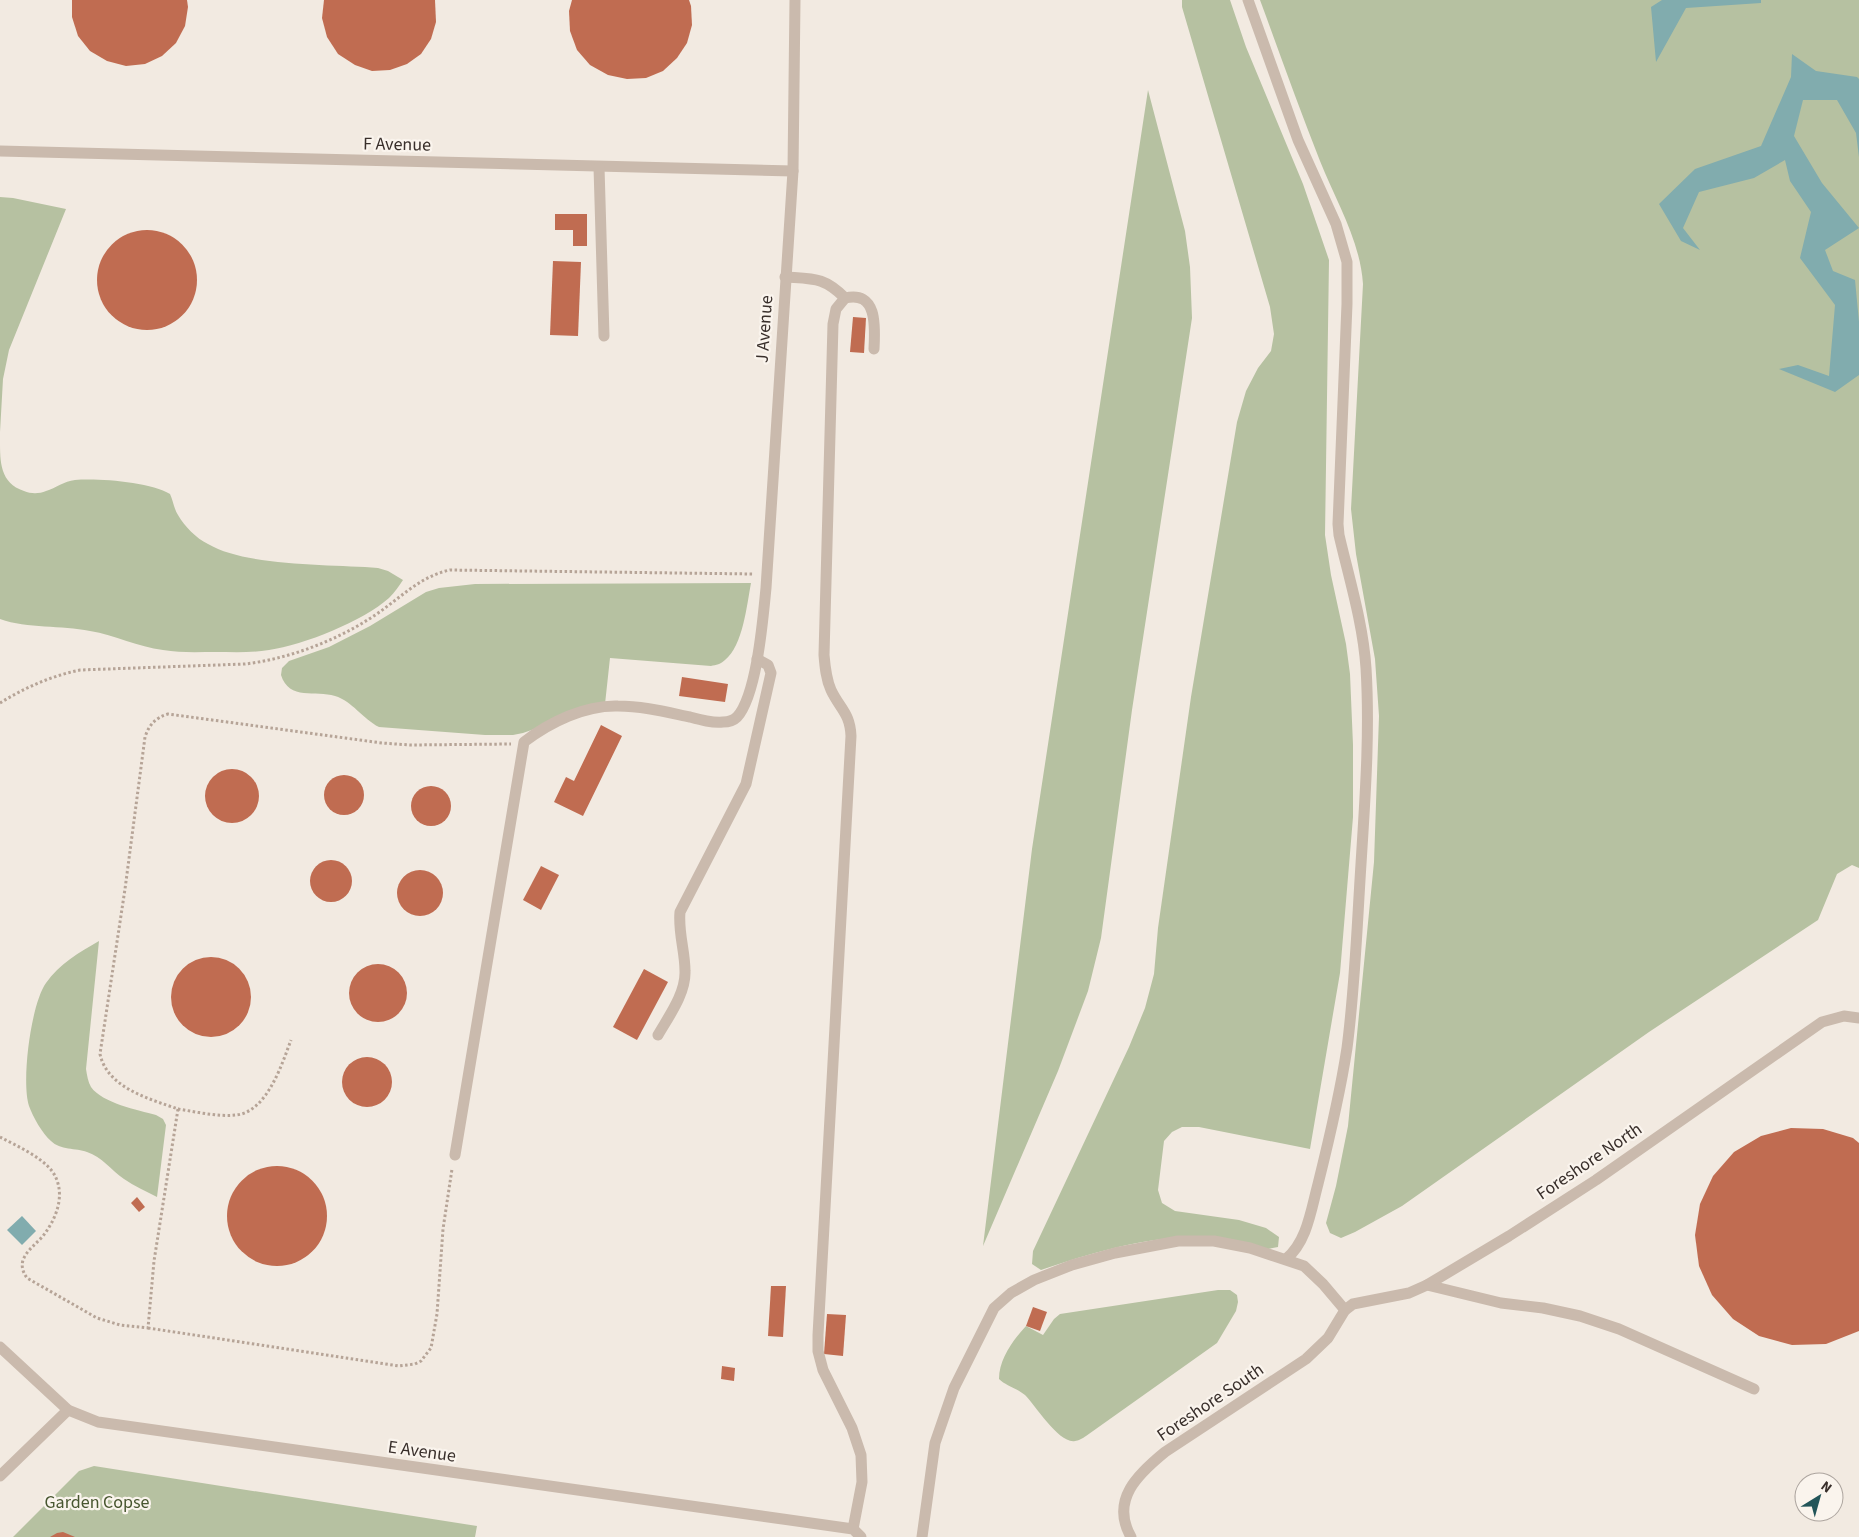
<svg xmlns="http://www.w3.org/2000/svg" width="1859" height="1537" viewBox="0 0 1859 1537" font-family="'Source Sans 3',sans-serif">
<rect width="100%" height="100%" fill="#f2eae1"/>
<!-- green -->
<g fill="#b6c1a1">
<path d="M1182,0H1230L1246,47L1303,184L1329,260L1325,535L1331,575L1346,644L1350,674L1353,745V817L1340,973L1310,1149L1199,1127H1182L1172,1132L1164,1141L1158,1190L1162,1203L1175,1211L1239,1220L1266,1228L1279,1237L1278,1247L1268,1249C1247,1246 1214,1237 1193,1237C1144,1237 1088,1254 1041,1270L1032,1264L1033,1251L1129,1047L1145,1008L1154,974L1158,928L1191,697L1237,422L1246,391L1258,368L1271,351L1274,334L1270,307L1182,7Z"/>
<path d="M1260,0H1859V868L1852,865L1837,874L1818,920L1649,1032L1402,1206L1355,1232L1341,1238L1330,1233L1326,1223L1336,1186L1348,1126L1374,862L1379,716L1375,659L1356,554L1351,509L1363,284C1360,240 1336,201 1320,161C1299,108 1280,54 1260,0Z"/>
<path d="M1148,90L1185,231L1190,267L1192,318L1132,710L1101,938L1088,991L1058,1071L983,1246L1032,849Z"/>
<path d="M0,197L13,198L66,209L9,350L3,379L0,432Z"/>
<path d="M0,440C0,462 0,483 24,491C31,494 39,494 46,491C56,488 64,481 75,480C98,478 151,482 170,494C173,500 174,509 178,515C185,527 196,538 208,544C247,567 331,564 378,568L388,571L403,580C399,586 395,592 389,598C363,621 304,645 269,650C251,653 233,652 216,652C198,652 180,653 163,650C138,647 115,635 90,631C61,625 28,629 0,619Z"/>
<path d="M751,583C747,604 743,646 725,660C721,664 716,665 711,666L610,658L605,704L523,733L513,735H485L379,727C363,719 352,701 335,696C316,690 289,701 281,675L282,668L289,661L329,647L370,626L426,592L439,588L475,584Z"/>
<path d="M99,941L86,1069C87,1075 88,1082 91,1087C102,1103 138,1110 156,1115L163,1119L166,1125L157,1197C146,1191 134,1186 124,1179C111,1170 102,1157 87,1152C76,1148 60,1150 51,1141C42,1133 33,1117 29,1106C21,1081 31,1004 46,983C59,964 80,952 99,941Z"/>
<path d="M1218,1290H1230L1237,1295L1238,1302L1236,1311L1217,1343L1086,1436C1083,1438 1078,1441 1075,1441C1059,1444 1036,1406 1025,1395C1017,1388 1006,1386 999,1379C999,1359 1013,1340 1026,1326L1043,1335L1054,1319L1060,1314Z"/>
<path d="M94,1466L477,1526L475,1537H13L79,1471Z"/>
</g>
<!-- water -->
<g fill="#81acae">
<path d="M1662,0H1761V3L1686,8L1656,62L1651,7Z"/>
<path d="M1792,54L1816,71L1857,77L1859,79V157L1856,133L1837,100H1803L1794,136L1822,183L1859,228L1825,250L1833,271L1855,280L1859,322V375L1835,392L1779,369L1798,365L1829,376L1835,305L1800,258L1811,212L1790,181L1785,160L1754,178L1699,192L1683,228L1700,250L1681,241L1659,204L1695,169L1761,146L1791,77Z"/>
<path d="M22,1216L36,1231L22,1245L7,1230Z"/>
</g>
<!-- building -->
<g fill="#c06c51">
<path d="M72,0H187L188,7L185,26L176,43L162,56L145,64L126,66L107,61L90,51L78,36L72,17Z"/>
<path d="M324,0H435L436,22L431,39L421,54L407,64L390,70L372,71L355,65L338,54L327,37L322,18Z"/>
<path d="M572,0H689L691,6L692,25L687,43L677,58L663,71L646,78L627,79L608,75L590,65L577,50L570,31L569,11Z"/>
<path d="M555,214H587V246H573V230H555Z"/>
<circle cx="147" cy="280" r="50"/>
<path d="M553,261L581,262L578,336L550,335Z"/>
<path d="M853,317L866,318L864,353L850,352Z"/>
<path d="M682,677L728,684L725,702L679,696Z"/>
<path d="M601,725L622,736L583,816L554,802L566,777L574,781Z"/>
<circle cx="232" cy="796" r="27"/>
<circle cx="344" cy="795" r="20"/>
<circle cx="431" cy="806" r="20"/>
<circle cx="331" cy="881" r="21"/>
<path d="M541,866L559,875L541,910L523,900Z"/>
<circle cx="420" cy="893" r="23"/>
<circle cx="211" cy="997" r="40"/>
<circle cx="378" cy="993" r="29"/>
<path d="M644,969L668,982L637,1040L613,1027Z"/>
<circle cx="367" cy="1082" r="25"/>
<path d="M1791,1128L1823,1129L1853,1138L1859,1143V1331L1826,1344L1792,1345L1759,1336L1733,1319L1712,1295L1699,1266L1695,1235L1700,1204L1713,1176L1734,1152L1761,1136Z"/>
<circle cx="277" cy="1216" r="50"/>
<path d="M137,1197L145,1207L139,1212L131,1203Z"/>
<path d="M771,1286H786L783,1337L768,1336Z"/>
<path d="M1033,1307L1047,1312L1040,1331L1026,1326Z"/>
<path d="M827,1314L846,1315L843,1356L824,1354Z"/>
<path d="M722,1366L735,1368L734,1381L721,1379Z"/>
<path d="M63,1532L75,1537H50L57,1533Z"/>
</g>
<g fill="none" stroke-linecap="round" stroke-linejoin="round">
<!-- path -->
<g stroke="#b6a497" stroke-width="3" stroke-dasharray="2.5 2.5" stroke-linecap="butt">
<path d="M0,703C24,688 51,676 80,670L245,664C287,659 333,642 369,619C397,602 417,577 450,570L753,574"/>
<path d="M178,1109C197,1112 218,1117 236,1115C267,1112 282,1064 291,1040"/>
<path d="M0,1137C17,1146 40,1156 52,1171C67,1192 57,1218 43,1236C36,1244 27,1250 23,1260C21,1267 23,1272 27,1278L97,1318L120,1325L148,1328L154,1261L178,1109C150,1099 107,1088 100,1054L125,889L145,737C149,725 155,718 168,714L382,743L410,745L511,744"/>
<path d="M148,1328L399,1366L415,1364L421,1361L431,1348L437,1314L443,1229L452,1169"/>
</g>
<!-- service -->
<g stroke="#cabaad" stroke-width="11">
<path d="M1248,0L1298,140L1336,224L1347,262V304L1338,524L1339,535C1349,578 1363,623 1366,668C1370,733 1365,799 1361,864C1357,925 1355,987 1347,1048C1340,1094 1329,1140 1318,1184C1311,1210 1307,1242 1286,1259"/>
<path d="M0,151L793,171"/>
<path d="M599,167L604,336"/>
<path d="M785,277C814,279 824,277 845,298L836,309L833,324L824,655C825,667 826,679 831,690C840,709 850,713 851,736L818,1335V1351L823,1370L852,1428L861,1455L862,1482L853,1529"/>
<path d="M845,298C878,290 875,328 874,349"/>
<path d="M658,1035C669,1016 686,993 685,971C685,951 678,932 680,912L746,784L771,673L768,665L757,659"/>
<path d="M455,1155L524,742C550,722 585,705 618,706C642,706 666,712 690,717C701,720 712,723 723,722C728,722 734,720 737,717C757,695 763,618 766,588L793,171L795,0"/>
<path d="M1427,1285L1501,1303L1543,1308L1580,1316L1619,1329L1754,1389"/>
<path d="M0,1347L68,1410L98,1422L853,1529L861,1537"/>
<path d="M0,1476L68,1410"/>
<path d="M922,1537L935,1443L954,1388L994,1308L1011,1293L1034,1280L1072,1265L1115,1253L1178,1241H1214L1250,1248L1304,1266L1323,1284L1345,1310"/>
<path d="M1131,1537C1110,1500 1138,1474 1165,1452L1306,1359L1328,1338L1345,1310L1353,1304L1409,1293L1427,1285L1509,1236L1596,1180L1822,1022L1844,1016L1859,1018"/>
</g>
</g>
<g text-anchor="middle" stroke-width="4.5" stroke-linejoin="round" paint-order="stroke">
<!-- street labels -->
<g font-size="18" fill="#392f2b" stroke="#faf4ed">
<text transform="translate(397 144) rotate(1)" y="6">F Avenue</text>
<text transform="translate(764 329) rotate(-86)" y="6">J Avenue</text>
<text transform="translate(1589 1161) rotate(-34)" y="6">Foreshore North</text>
<text transform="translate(1210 1402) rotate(-34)" y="6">Foreshore South</text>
<text transform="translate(422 1451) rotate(8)" y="6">E Avenue</text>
</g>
<!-- park labels -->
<g font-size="18" fill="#485630" stroke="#faf4ed">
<text x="97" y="1508">Garden Copse</text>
</g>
</g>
<!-- north arrow -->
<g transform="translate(1819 1497) rotate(37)"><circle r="24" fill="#faf4ed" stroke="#ada59f"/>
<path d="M0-4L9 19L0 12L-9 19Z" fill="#225559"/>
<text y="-8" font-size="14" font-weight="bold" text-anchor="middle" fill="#392f2b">N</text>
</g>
</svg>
